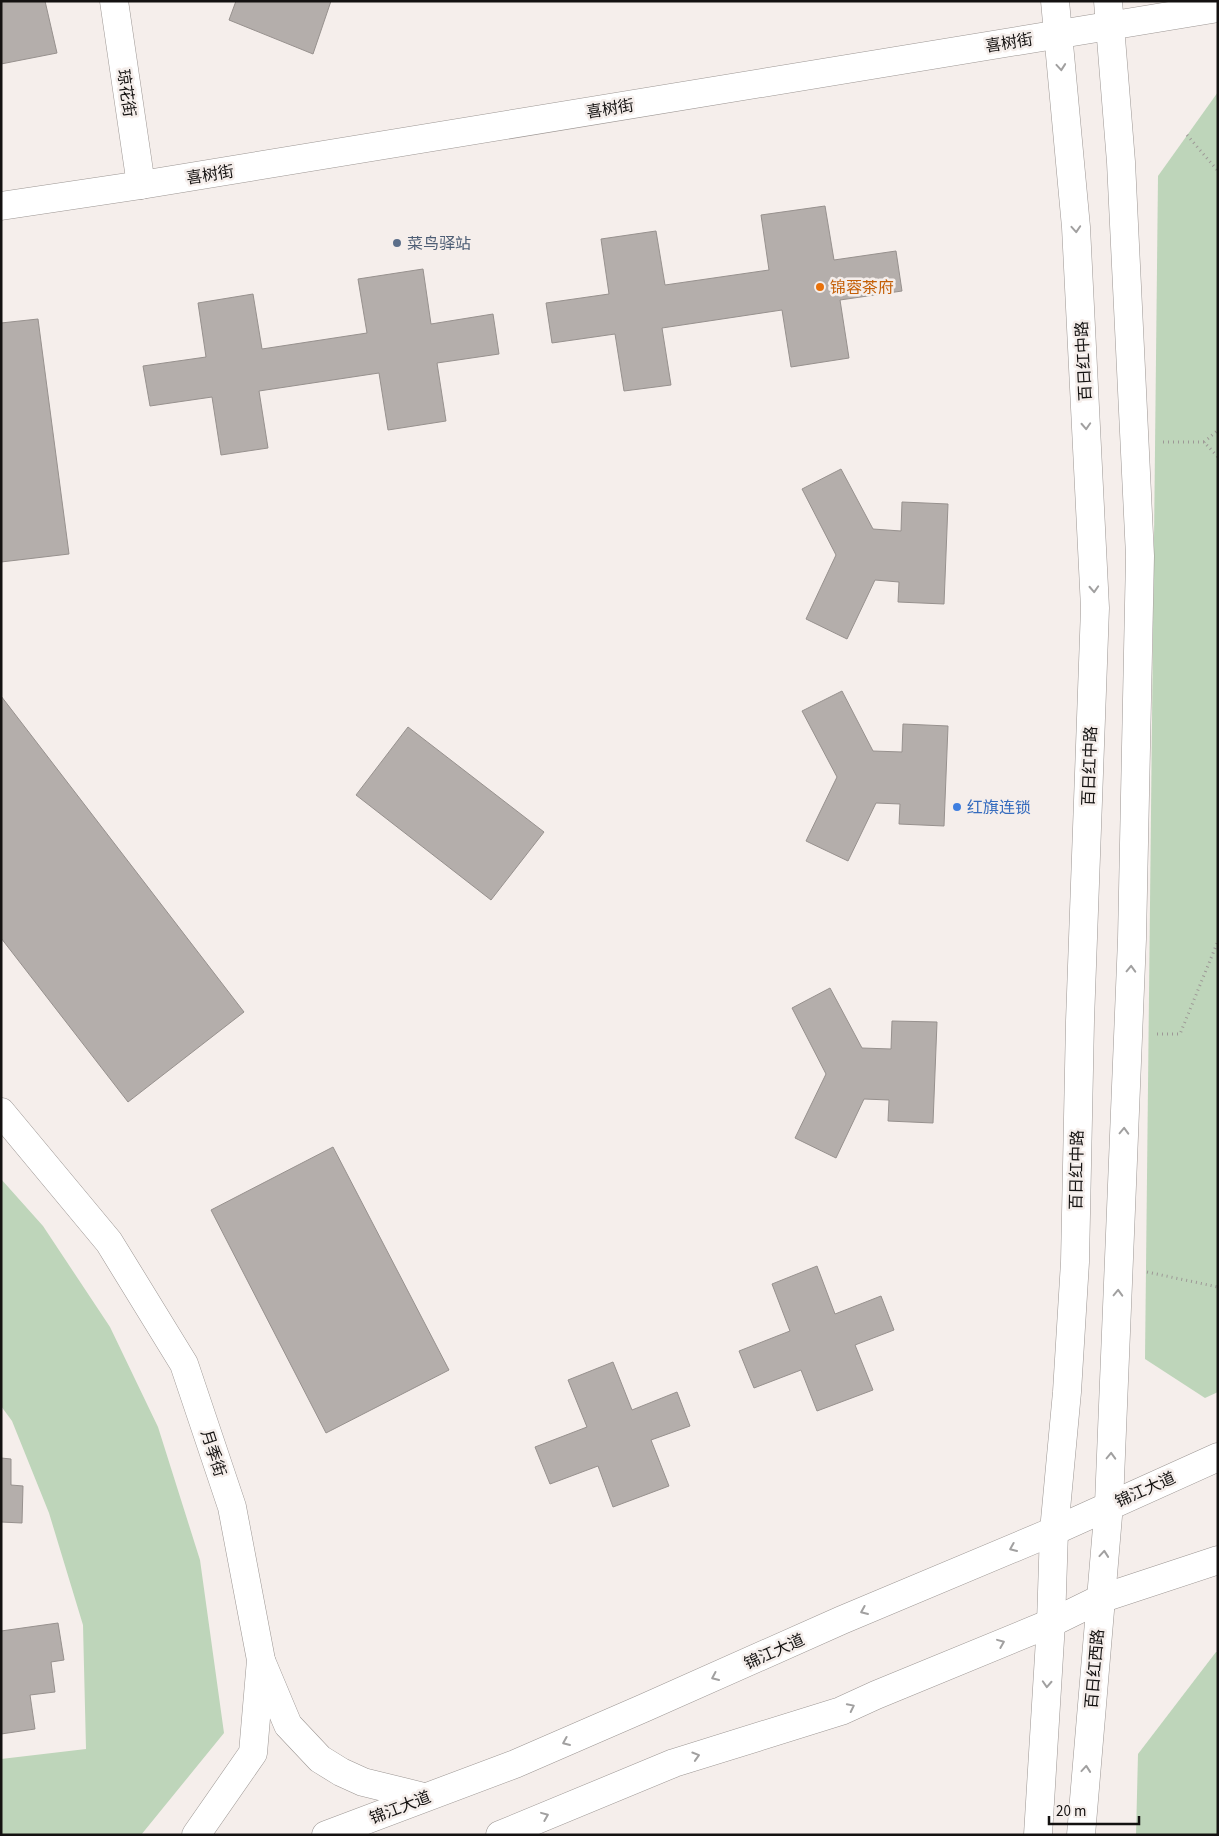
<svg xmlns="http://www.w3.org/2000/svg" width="1219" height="1836" viewBox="0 0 1219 1836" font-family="'Source Sans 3','Noto Sans SC',sans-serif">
<rect width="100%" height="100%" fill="#f5eeeb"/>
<!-- green -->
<g fill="#bed5ba">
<path d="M1218,92V1392L1205,1398L1145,1359L1158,176Z"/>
<path d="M1,1179L43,1226L110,1327L158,1427L200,1560L224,1733L141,1835H1V1759L86,1749L83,1625L49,1513L12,1421L1,1406Z"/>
<path d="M1216,1652H1218V1835H1136L1138,1754Z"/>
</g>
<!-- building -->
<g fill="#b4aeab" stroke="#97918e">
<path d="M1,1H45L57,53L1,64Z"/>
<path d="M236,1H331L313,54L229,20Z"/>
<path d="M825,206L834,260L896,251L902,291L840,300L849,358L791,367L782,310L662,328L671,385L624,391L615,334L552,343L546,303L609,294L601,239L656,231L665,285L769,270L761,215Z"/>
<path d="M423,269L431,324L493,314L499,354L437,363L446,421L388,430L379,373L259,391L268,448L221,455L212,397L150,406L143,366L206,357L198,303L253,294L262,349L367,333L358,279Z"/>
<path d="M38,319L69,554L1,562V323Z"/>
<path d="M841,469L873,529L901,531L902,502L948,504L944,604L898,602L899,582L875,580L847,639L806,619L836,555L802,489Z"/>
<path d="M842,691L873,751L902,752L903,724L948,726L944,826L899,824L900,804L876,803L848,861L806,841L837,777L802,711Z"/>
<path d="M1,696L244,1012L128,1102L1,938Z"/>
<path d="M408,727L544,832L491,900L356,795Z"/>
<path d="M830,988L862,1048L891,1049L892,1021L937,1022L933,1123L888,1121L889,1100L864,1099L836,1158L795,1138L826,1074L792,1008Z"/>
<path d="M333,1147L449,1370L326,1433L211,1210Z"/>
<path d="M817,1266L835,1314L881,1296L894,1330L855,1345L873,1390L817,1411L801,1370L754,1388L739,1351L790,1331L772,1284Z"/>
<path d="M613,1362L632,1410L677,1392L690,1426L651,1440L669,1486L613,1507L598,1466L550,1484L535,1447L587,1427L568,1380Z"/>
<path d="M1,1458L11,1459V1485L23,1486L22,1523L1,1522Z"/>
<path d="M58,1623L64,1660L51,1662L55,1692L30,1695L35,1729L1,1734V1631Z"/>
</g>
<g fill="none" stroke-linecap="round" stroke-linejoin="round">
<!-- minor casing -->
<g stroke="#9c9693" stroke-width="29">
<g id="minor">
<path d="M114,1L141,185"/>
<path d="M1,206L141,185L1218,8"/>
<path d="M1,1112L109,1242L184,1364L232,1507L261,1660L253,1753L196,1835"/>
<path d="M262,1663L288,1725L320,1759L341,1772L363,1782L424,1797"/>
<path d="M1038,1835L1051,1623L1054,1531L1067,1392L1075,1262L1080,1021L1095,608L1076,227L1055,1"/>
<path d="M1081,1835L1109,1504L1132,939L1140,556L1121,162L1108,1"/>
</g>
</g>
<!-- major casing -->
<g stroke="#9c9693" stroke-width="29">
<g id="major">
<path d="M326,1835L515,1764L644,1708L842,1620L1054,1531L1218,1457"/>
<path d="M500,1835L674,1763L841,1711L876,1695L1051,1623L1100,1599L1218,1560"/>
</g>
</g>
<!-- path -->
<g stroke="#9d9896" stroke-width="3" stroke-dasharray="1 4" stroke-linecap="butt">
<path d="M1187,135L1218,171"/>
<path d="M1163,442H1204L1218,457"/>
<path d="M1204,442L1218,430"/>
<path d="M1157,1034H1180L1218,941"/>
<path d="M1147,1272L1218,1287"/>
</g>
<!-- minor -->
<use href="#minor" stroke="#fff" stroke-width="28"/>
<!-- major -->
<use href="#major" stroke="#fff" stroke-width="28"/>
</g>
<!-- one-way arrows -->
<defs><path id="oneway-chevron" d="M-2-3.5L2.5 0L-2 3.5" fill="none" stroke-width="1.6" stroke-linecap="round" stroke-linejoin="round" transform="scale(1.25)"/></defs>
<g stroke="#a1a0a0">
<use href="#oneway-chevron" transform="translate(1061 67) rotate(85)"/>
<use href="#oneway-chevron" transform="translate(1076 229) rotate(86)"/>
<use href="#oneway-chevron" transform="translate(1086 426) rotate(87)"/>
<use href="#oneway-chevron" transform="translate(1094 589) rotate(87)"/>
<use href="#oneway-chevron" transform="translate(1131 969) rotate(-88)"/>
<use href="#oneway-chevron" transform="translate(1124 1131) rotate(-88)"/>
<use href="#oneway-chevron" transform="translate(1118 1293) rotate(-88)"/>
<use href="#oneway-chevron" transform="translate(1111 1456) rotate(-88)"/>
<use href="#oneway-chevron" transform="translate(1013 1548) rotate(157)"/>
<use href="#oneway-chevron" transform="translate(1104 1554) rotate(-85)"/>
<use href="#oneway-chevron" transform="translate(864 1611) rotate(157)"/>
<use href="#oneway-chevron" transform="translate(1001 1643) rotate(-22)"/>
<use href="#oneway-chevron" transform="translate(715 1677) rotate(156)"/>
<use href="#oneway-chevron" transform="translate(1047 1684) rotate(93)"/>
<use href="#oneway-chevron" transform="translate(851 1707) rotate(-26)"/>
<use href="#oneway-chevron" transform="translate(566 1742) rotate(157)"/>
<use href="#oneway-chevron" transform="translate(696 1756) rotate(-17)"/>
<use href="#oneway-chevron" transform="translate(1086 1769) rotate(-85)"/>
<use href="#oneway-chevron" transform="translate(545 1816) rotate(-22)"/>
</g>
<!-- markers -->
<circle fill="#5c6f8a" stroke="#f5eeeb" stroke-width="2" cx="397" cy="243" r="5"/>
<circle fill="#e8710a" stroke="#f5eeeb" stroke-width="2" cx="820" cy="287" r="5"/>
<circle fill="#3f7fe0" stroke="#f5eeeb" stroke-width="2" cx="957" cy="807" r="5"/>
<g text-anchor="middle" stroke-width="5" stroke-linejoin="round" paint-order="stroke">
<!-- street labels -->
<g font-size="16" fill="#141211" stroke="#f5eeeb">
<text transform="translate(1009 42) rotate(-9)" y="6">喜树街</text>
<text transform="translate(127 93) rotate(82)" y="6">琼花街</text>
<text transform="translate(610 108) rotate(-9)" y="6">喜树街</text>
<text transform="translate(210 174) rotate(-9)" y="6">喜树街</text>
<text transform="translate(1083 361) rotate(-93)" y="6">百日红中路</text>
<text transform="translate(1089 766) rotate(-88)" y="6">百日红中路</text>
<text transform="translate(1076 1170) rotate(-89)" y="6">百日红中路</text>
<text transform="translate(214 1453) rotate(72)" y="6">月季街</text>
<text transform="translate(1145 1489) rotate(-24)" y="6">锦江大道</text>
<text transform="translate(774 1651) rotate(-24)" y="6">锦江大道</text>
<text transform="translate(1094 1669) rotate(-85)" y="6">百日红西路</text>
<text transform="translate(400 1807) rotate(-21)" y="6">锦江大道</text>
</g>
<!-- service labels -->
<g font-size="16" fill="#4e5e75" stroke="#f5eeeb" text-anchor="start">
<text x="407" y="249">菜鸟驿站</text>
</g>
<!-- food labels -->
<g font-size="16" fill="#c56008" stroke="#f5eeeb" text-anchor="start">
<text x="830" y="293">锦蓉茶府</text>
</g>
<!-- shop labels -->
<g font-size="16" fill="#366cbe" stroke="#f5eeeb" text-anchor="start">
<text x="967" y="813">红旗连锁</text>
</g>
</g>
<!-- border -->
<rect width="1219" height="1836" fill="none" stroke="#141211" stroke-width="5"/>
<!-- scale -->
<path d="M1049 1816v8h90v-8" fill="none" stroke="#141211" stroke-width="2.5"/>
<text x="1056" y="1816" font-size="15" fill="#141211" stroke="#f5eeeb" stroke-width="4" paint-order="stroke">20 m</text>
</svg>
